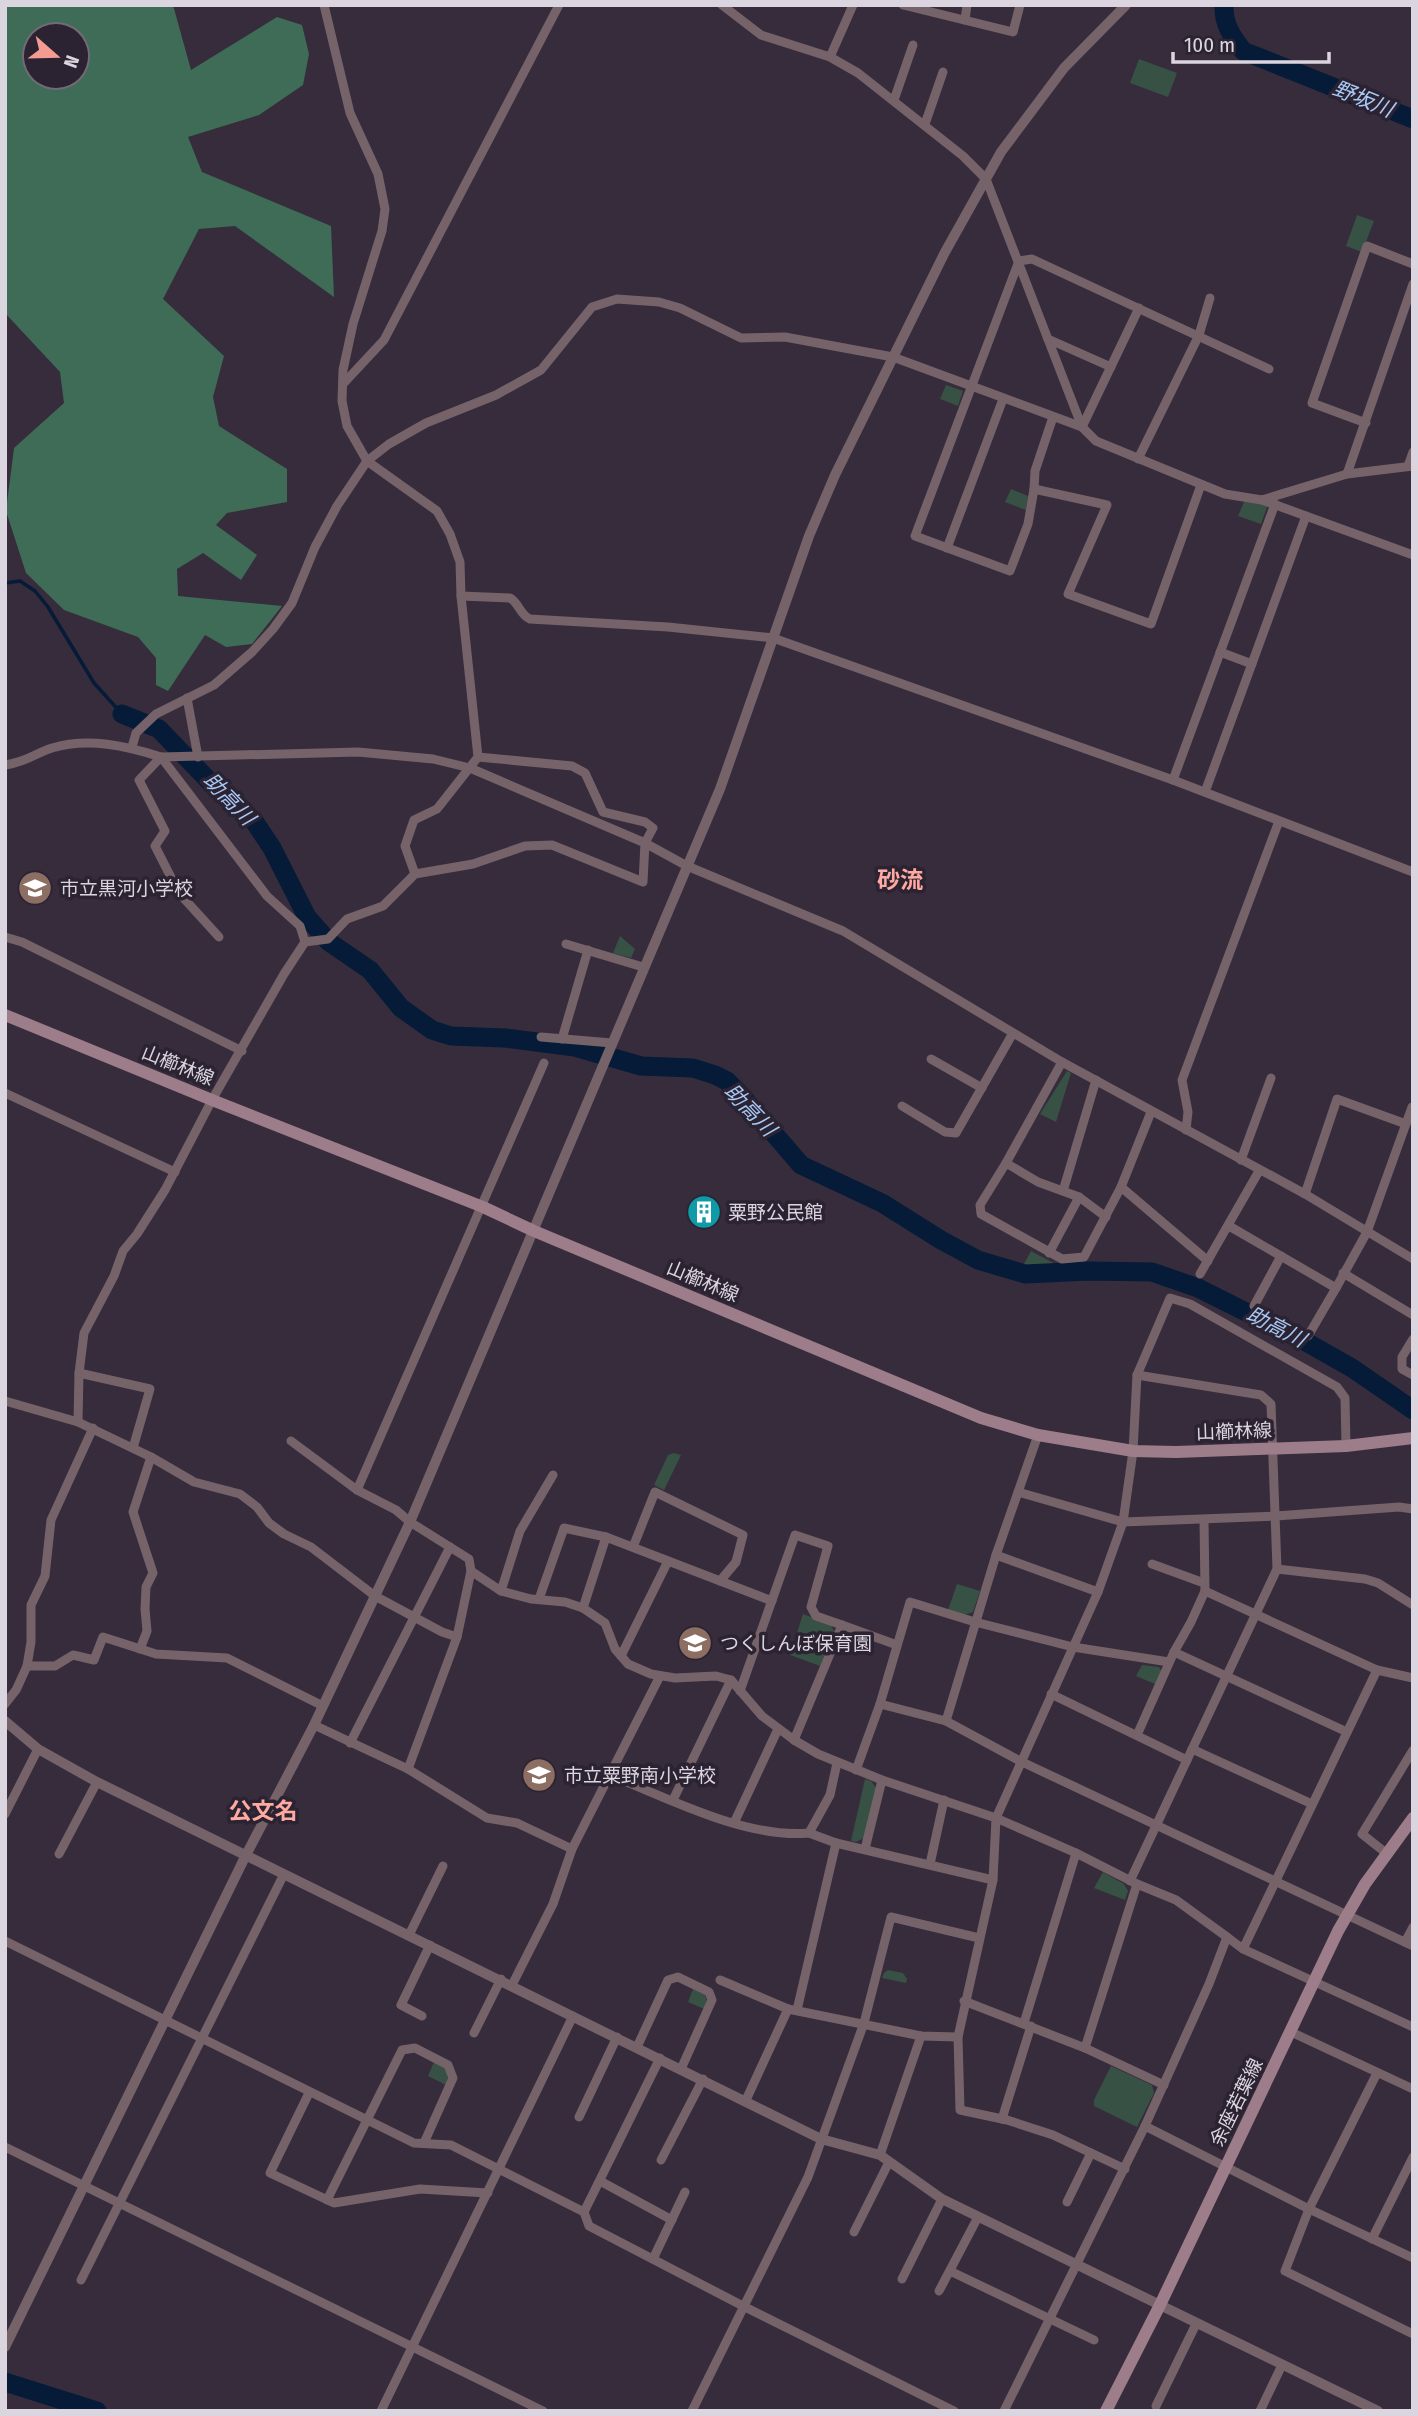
<svg xmlns="http://www.w3.org/2000/svg" width="1418" height="2416" viewBox="0 0 1418 2416" font-family="'Fira Sans Condensed','Noto Sans JP',sans-serif">
<rect width="100%" height="100%" fill="#362c3c"/>
<!-- green -->
<g fill="#375144">
<path d="M1139,59L1177,73L1168,97L1130,83Z"/>
<path d="M1357,215L1374,221L1362,252L1346,246Z"/>
<path d="M946,385L963,391L958,406L940,399Z"/>
<path d="M1011,489L1028,496L1026,510L1005,502Z"/>
<path d="M1244,502H1259L1267,507L1261,524L1238,516Z"/>
<path d="M620,936L635,949L631,958L613,953Z"/>
<path d="M1067,1071L1071,1073L1056,1122L1040,1114Z"/>
<path d="M1031,1251L1055,1264L1023,1266Z"/>
<path d="M674,1453L681,1455L664,1490L654,1485L668,1455Z"/>
<path d="M957,1584L980,1591L973,1612L964,1615L948,1610Z"/>
<path d="M803,1614L830,1624L834,1631L820,1666L790,1655Z"/>
<path d="M1142,1665L1159,1667L1162,1672L1155,1684L1136,1676Z"/>
<path d="M865,1779L871,1781L876,1788L864,1838L856,1842L851,1841Z"/>
<path d="M1103,1872L1124,1884L1128,1891L1125,1900L1094,1888Z"/>
<path d="M888,1970L903,1973L907,1979L906,1983L882,1978L884,1973Z"/>
<path d="M693,1989L705,1995L707,2001L704,2009L688,2002Z"/>
<path d="M434,2062L446,2068L450,2077L446,2085L428,2076Z"/>
<path d="M1111,2066L1152,2085L1154,2093L1137,2127L1094,2106V2100Z"/>
</g>
<!-- forest -->
<path fill="#3f6c56" fill-rule="evenodd" d="M5,5H173L191,70L277,17L302,25L309,54L303,85L259,115L188,137L202,172L331,226L334,297L235,226L199,229L163,299L224,356L213,397L219,426L287,469V502L227,513L216,525L257,555L241,580L203,553L177,569L178,596L282,606L252,644L226,647L205,635L168,691L156,685V658L138,637L64,610L26,573L6,511L14,448L64,403L60,372L5,313ZM35,35H77V77H35Z"/>
<g fill="none" stroke-linecap="round" stroke-linejoin="round">
<!-- stream -->
<path stroke="#051b37" stroke-width="3.5" d="M5,583L20,581L35,591L48,607L94,683L122,714"/>
<!-- river -->
<g stroke="#051b37" stroke-width="19">
<path d="M1224,5C1223,23 1232,37 1243,51L1413,119"/>
<path d="M122,714L159,729L211,783L254,821L272,848L307,917L329,942L370,970L401,1008L432,1030L451,1036L505,1038L575,1047L641,1066L693,1068L715,1075L727,1081L738,1092L801,1165L882,1203L941,1240L978,1260L1025,1274L1089,1271L1152,1272L1198,1288L1306,1342L1352,1368L1413,1410"/>
<path d="M5,2382L97,2411"/>
</g>
<!-- minor -->
<g stroke="#766269" stroke-width="9">
<path d="M324,5L350,113L378,174L385,209L382,231L353,324L343,370L342,401L347,426L367,461L437,511L450,534L460,562L461,596L478,757L437,809L414,820L405,846L415,874"/>
<path d="M722,5L761,35L830,57L858,73L963,156L986,179L1082,427L1096,441L1225,494L1262,500L1413,555"/>
<path d="M903,5L1013,32L1020,5"/>
<path d="M965,20L967,5"/>
<path d="M830,57L853,5"/>
<path d="M894,100L913,45"/>
<path d="M925,124L943,72"/>
<path d="M1019,261L915,536L1010,571L1028,524L1034,489L1107,505L1068,594L1151,624L1201,485"/>
<path d="M1019,261L1032,259L1269,369"/>
<path d="M1048,339L1111,367"/>
<path d="M343,384L384,340L559,5"/>
<path d="M1366,423L1312,403L1367,246L1413,264"/>
<path d="M1082,427L1139,308"/>
<path d="M1138,459L1199,335L1210,298"/>
<path d="M1408,466L1413,452"/>
<path d="M1347,474L1413,284"/>
<path d="M1034,489L1035,471L1053,417"/>
<path d="M1262,500L1347,474L1413,466"/>
<path d="M947,548L1003,399"/>
<path d="M461,596L510,598C519,603 520,615 530,619L668,627L773,638L1173,780L1413,872"/>
<path d="M1220,652L1252,664"/>
<path d="M187,698L198,757"/>
<path d="M132,747L136,733L156,714L214,685L252,652L273,629L292,603L315,547L337,506L367,461L389,444L426,423L496,395L541,370L592,307L617,299L659,302L680,308L741,338L785,337L893,357L1082,427"/>
<path d="M5,765C26,762 34,754 52,748C88,737 127,746 161,757L358,752L433,759L470,768L645,843L687,866L843,931L1062,1062L1305,1194L1413,1259"/>
<path d="M1173,780L1275,504"/>
<path d="M1205,792L1306,516"/>
<path d="M5,937L22,942L242,1051"/>
<path d="M219,937L179,893L155,846L165,831L139,780L161,757L267,896L300,926L305,942"/>
<path d="M566,944L643,967"/>
<path d="M541,1037L612,1043"/>
<path d="M562,1039L588,950"/>
<path d="M931,1059L982,1088"/>
<path d="M5,1093L175,1172"/>
<path d="M902,1106L945,1132L956,1133L1013,1033"/>
<path d="M1186,1130L1188,1112L1182,1080L1279,821"/>
<path d="M1241,1160L1271,1078"/>
<path d="M1006,1163L1062,1062"/>
<path d="M1121,1187L1208,1261"/>
<path d="M1063,1191L1096,1080"/>
<path d="M1305,1194L1337,1099L1406,1124"/>
<path d="M1079,1197L1106,1217"/>
<path d="M1229,1226L1336,1288L1308,1336"/>
<path d="M1049,1253L1079,1197L1038,1182L1006,1163L980,1205L981,1214L1062,1259L1084,1257L1121,1187L1151,1112"/>
<path d="M1343,1273L1413,1315"/>
<path d="M1200,1274L1259,1171"/>
<path d="M1336,1288L1367,1232L1412,1107"/>
<path d="M1254,1306L1281,1256"/>
<path d="M1413,1339L1402,1357V1369L1413,1375"/>
<path d="M79,1373L150,1389L133,1448"/>
<path d="M5,1401L78,1422L151,1457L194,1482L240,1494L257,1507L269,1523L284,1534L311,1547L375,1596L442,1632L457,1637"/>
<path d="M78,1422L79,1373L84,1333L114,1276L123,1251L137,1234L165,1190L212,1100L284,974L305,942L328,939L347,919L383,906L415,874L473,864L525,846L552,845L643,882L645,843L653,828L645,822L603,812L585,773L572,766L478,757"/>
<path d="M291,1441L357,1490L396,1510L410,1522L469,1559L471,1571L457,1637L408,1769"/>
<path d="M357,1490L544,1063"/>
<path d="M1018,1492L1123,1522L1276,1516L1399,1507L1413,1509"/>
<path d="M633,1547L655,1492L743,1535L736,1562L720,1581"/>
<path d="M996,1555L1098,1592"/>
<path d="M1152,1564L1204,1583"/>
<path d="M1277,1569L1365,1579L1378,1583L1413,1605"/>
<path d="M471,1571L501,1591L531,1599L565,1602L583,1608L605,1623L615,1649L628,1664L651,1674L675,1678L716,1676L731,1680L762,1716L794,1740L818,1754L882,1780L996,1818L1076,1853L1137,1884L1176,1900L1227,1937L1209,1984L1145,2126L1004,2411"/>
<path d="M501,1591L520,1531L553,1475"/>
<path d="M1205,1591L1377,1670L1413,1678"/>
<path d="M539,1599L564,1528L606,1537"/>
<path d="M583,1608L606,1537L772,1601"/>
<path d="M140,1649L147,1631L145,1609L146,1587L153,1573L133,1512L151,1457"/>
<path d="M1174,1652L1347,1732"/>
<path d="M621,1656L668,1561"/>
<path d="M1169,1662L1073,1647L975,1622L910,1602L880,1704L946,1721L1020,1761L1413,1946"/>
<path d="M27,1666H55L73,1655L94,1660L103,1637L156,1654L227,1658L323,1706"/>
<path d="M740,1691L795,1535L828,1546L811,1607L816,1616L842,1625"/>
<path d="M1051,1694L1187,1760"/>
<path d="M5,1704L16,1690L27,1666L31,1642V1605L45,1576L51,1520L93,1428"/>
<path d="M946,1721L996,1555L1038,1435"/>
<path d="M314,1725L408,1769L487,1818L517,1823L572,1849"/>
<path d="M1137,1735L1174,1652L1191,1622L1205,1591L1204,1520"/>
<path d="M794,1740L842,1625L897,1645"/>
<path d="M350,1743L450,1547"/>
<path d="M1192,1749L1312,1804"/>
<path d="M856,1770L880,1704"/>
<path d="M610,1775C668,1798 746,1839 809,1833L830,1795L837,1763"/>
<path d="M673,1800L731,1680"/>
<path d="M5,1814L38,1749"/>
<path d="M734,1823L778,1729"/>
<path d="M809,1833L836,1843L993,1880"/>
<path d="M865,1849L882,1780"/>
<path d="M1386,1853L1362,1834L1413,1750"/>
<path d="M59,1854L97,1782"/>
<path d="M930,1864L944,1800"/>
<path d="M1130,1881L1277,1569L1271,1404L1261,1395L1137,1375"/>
<path d="M409,1935L443,1866"/>
<path d="M1227,1937L1243,1949L1413,2027"/>
<path d="M5,1941L414,2143L451,2145L584,2212L589,2226L743,2306L954,2411"/>
<path d="M1405,1942L1413,1927"/>
<path d="M1243,1949L1377,1670"/>
<path d="M720,1980L788,2009"/>
<path d="M512,1985L553,1904L572,1849L660,1676"/>
<path d="M964,2001L1085,2048L1137,1884"/>
<path d="M797,2010L836,1843"/>
<path d="M422,2016L401,2005L430,1945"/>
<path d="M1024,2023L1076,1853"/>
<path d="M1291,2032L1413,2089"/>
<path d="M474,2033L501,1979"/>
<path d="M637,2047L668,1980L678,1977L709,1992L712,2000L681,2069"/>
<path d="M1085,2048L1164,2085"/>
<path d="M1377,2073L1309,2209L1285,2271L1413,2334"/>
<path d="M309,2093L270,2173L334,2203L420,2189L488,2193"/>
<path d="M746,2100L788,2009L921,2036L958,2037"/>
<path d="M579,2117L617,2037"/>
<path d="M1002,2119L1031,2026"/>
<path d="M1145,2126L1309,2209L1413,2258"/>
<path d="M5,2147L543,2411"/>
<path d="M880,2155L921,2036"/>
<path d="M661,2160L703,2079"/>
<path d="M1125,2169L1053,2135L1007,2120L960,2110L958,2037L993,1880L996,1818L1098,1592L1123,1522L1133,1451L1137,1375L1170,1298L1190,1304L1337,1387L1345,1398L1346,1446"/>
<path d="M600,2181L672,2220"/>
<path d="M327,2200L402,2050L415,2048L448,2065L453,2078L424,2143"/>
<path d="M1067,2202L1091,2153"/>
<path d="M584,2212L660,2058"/>
<path d="M854,2232L889,2162"/>
<path d="M1372,2239L1413,2157"/>
<path d="M653,2259L685,2192"/>
<path d="M950,2271L1094,2340"/>
<path d="M902,2279L942,2199"/>
<path d="M81,2280L284,1874"/>
<path d="M939,2291L978,2217"/>
<path d="M1156,2406L1196,2324"/>
<path d="M381,2411L573,2016"/>
<path d="M692,2411L808,2177L864,2023L891,1917L979,1938"/>
<path d="M1260,2411L1282,2365"/>
</g>
<!-- tertiary -->
<g stroke="#766269" stroke-width="10">
<path d="M5,1721L38,1749L97,1782L821,2139L880,2155L942,2199L1378,2411"/>
<path d="M5,2347L246,1855L314,1725L410,1522L720,789L809,536L835,475L944,254L1001,152L1064,68L1126,5"/>
</g>
<!-- secondary -->
<g stroke="#9d7d89" stroke-width="12">
<path d="M5,1015L212,1100L483,1207L534,1231L981,1418L1038,1435L1133,1451L1176,1452L1346,1446L1413,1438"/>
<path d="M1106,2411L1160,2305L1338,1931L1365,1884L1413,1818"/>
</g>
</g>
<!-- icons -->
<defs>
<g id="school-disc" transform="scale(1.75)"><circle r="9.5" fill="#8d6e63" stroke="#2c2332"/><path d="M0-5L7-2L0 1L-7-2ZM-4 1L0 2.5L4 1V4Q0 6-4 4Z" fill="#fff"/></g>
<g id="building-disc" transform="scale(1.75)"><circle r="9.5" fill="#0f9aa8" stroke="#2c2332"/><path d="M-4-6H4V6H1V3H-1V6H-4ZM-2.5-4.3h1.7v1.8h-1.7ZM.8-4.3h1.7v1.8H.8ZM-2.5-1h1.7V.8h-1.7ZM.8-1h1.7V.8H.8Z" fill="#fff"/></g>
</defs>
<g fill-rule="evenodd">
<use href="#school-disc" x="35" y="888"/>
<use href="#building-disc" x="704" y="1212"/>
<use href="#school-disc" x="695" y="1643"/>
<use href="#school-disc" x="539" y="1775"/>
</g>
<g text-anchor="middle" stroke-width="7" stroke-linejoin="round" paint-order="stroke">
<!-- poi labels -->
<g font-size="19" fill="#dbd5df" stroke="#2c2332" text-anchor="start">
<text x="60" y="895">市立黒河小学校</text>
<text x="728" y="1219">粟野公民館</text>
<text x="720" y="1650">つくしんぼ保育園</text>
<text x="564" y="1782">市立粟野南小学校</text>
</g>
<!-- street labels -->
<g font-size="19" fill="#dbd5df" stroke="#2c2332">
<text transform="translate(178 1065) rotate(22)" y="7">山櫛林線</text>
<text transform="translate(703 1281) rotate(23)" y="7">山櫛林線</text>
<text transform="translate(1234 1431) rotate(-2)" y="7">山櫛林線</text>
<text transform="translate(1236 2102) rotate(-64)" y="7">余座若葉線</text>
</g>
<!-- water labels -->
<g font-size="21" font-style="italic" fill="#a7c9f6" stroke="#2c2332">
<text transform="translate(1363 99) rotate(22)" y="7">野坂川</text>
<text transform="translate(229 799) rotate(46)" y="7">助高川</text>
<text transform="translate(750 1110) rotate(46)" y="7">助高川</text>
<text transform="translate(1276 1327) rotate(27)" y="7">助高川</text>
</g>
<!-- quarter labels -->
<g font-size="23" font-weight="bold" fill="#feaaa1" stroke="#2c2332">
<text x="900" y="888">砂流</text>
<text x="263" y="1819">公文名</text>
</g>
</g>
<!-- border -->
<rect width="1418" height="2416" fill="none" stroke="#dbd5df" stroke-width="14"/>
<!-- north arrow -->
<g transform="translate(56 56) rotate(110)"><circle r="33" fill="#2c2332" stroke="#726a77" stroke-width="2"/>
<path d="M0-5L12 26L0 18L-12 26Z" fill="#f59c92"/>
<text y="-10" font-size="19" font-weight="bold" text-anchor="middle" fill="#dbd5df">N</text>
</g>
<!-- scale -->
<path d="M1173 52v10h156v-10" fill="none" stroke="#dbd5df" stroke-width="3.5"/>
<text x="1184" y="52" font-size="21" fill="#dbd5df" stroke="#2c2332" stroke-width="5" paint-order="stroke">100 m</text>
</svg>
